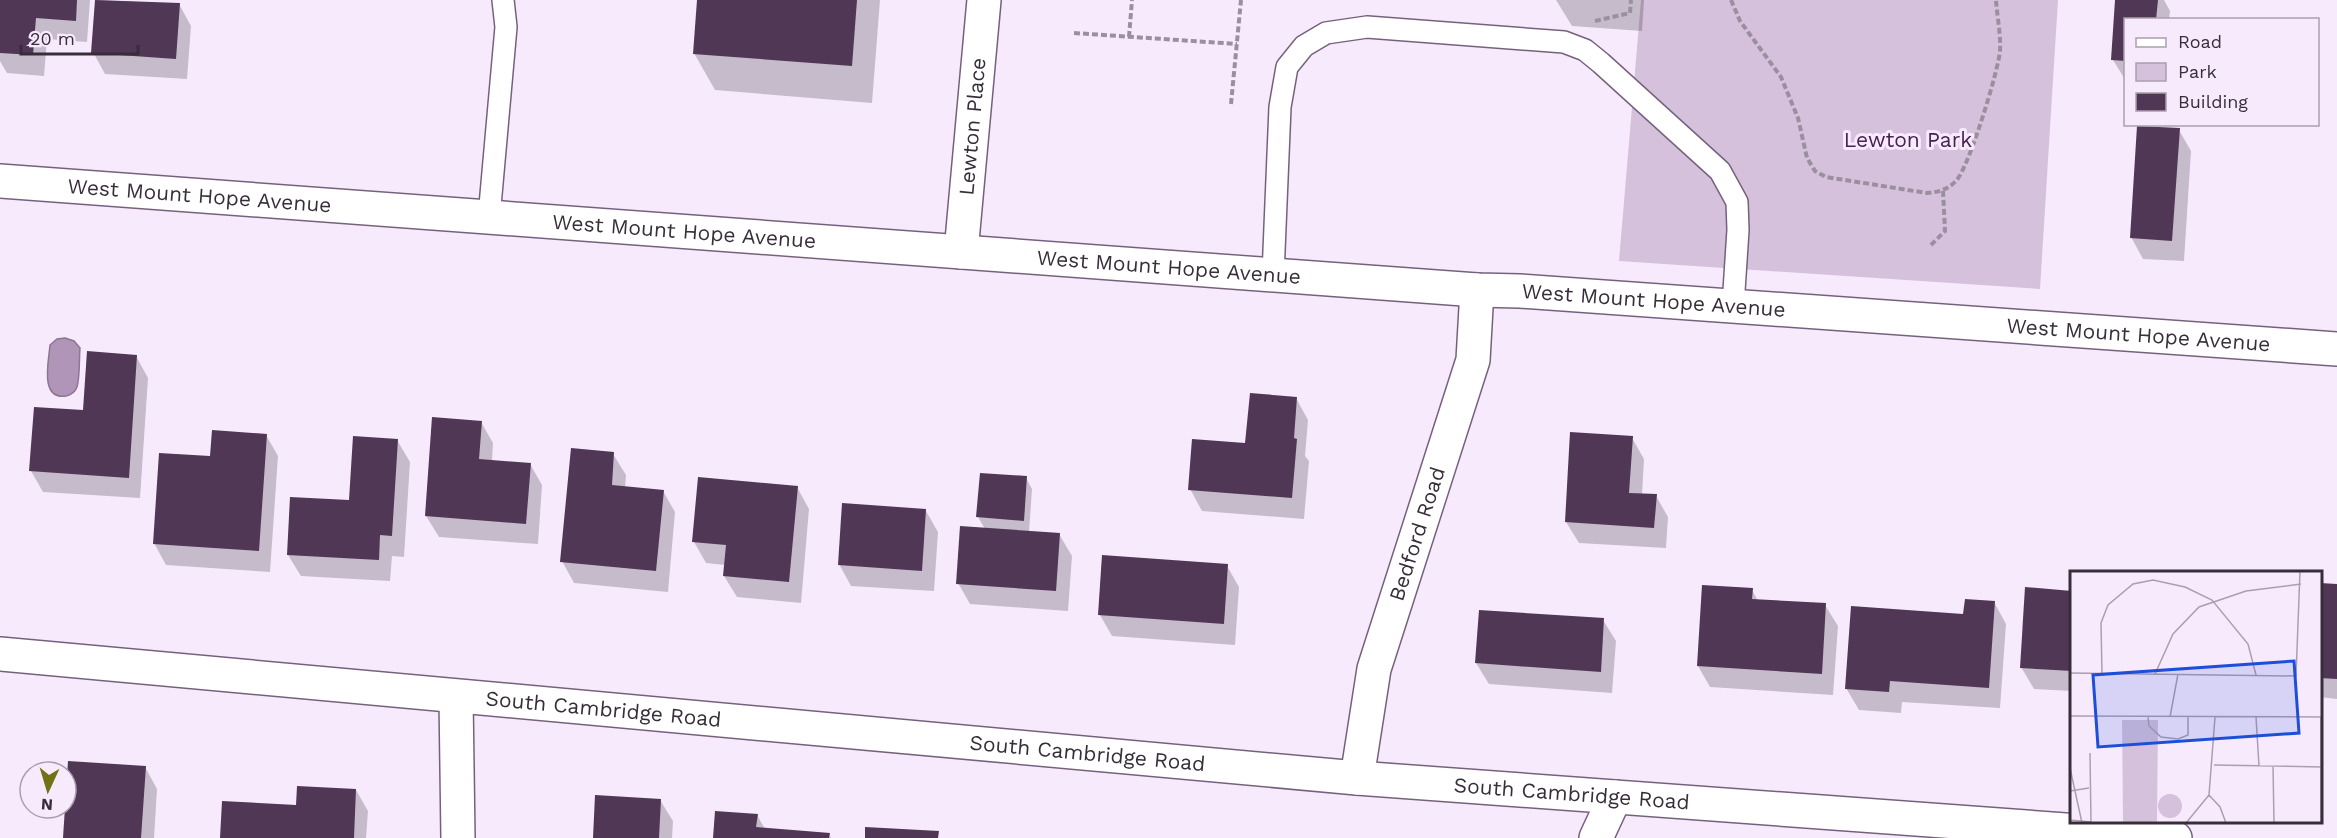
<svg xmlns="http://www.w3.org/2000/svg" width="2337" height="838" viewBox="0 0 2337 838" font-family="'Work Sans',sans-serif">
<rect width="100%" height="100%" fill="#f8eafd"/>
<!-- green -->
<path fill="#d5c1db" d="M1641,0H2058L2040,289L1619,261Z"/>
<!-- water -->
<path fill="#b195b8" stroke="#8c7692" stroke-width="1.5" d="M65,338L74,341L80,348C79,360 80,376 77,387C75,392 71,395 66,396C39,400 49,360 50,345L57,339Z"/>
<!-- shadow -->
<g fill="#0003">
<path d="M0,0H90L87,42L47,39L44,76L7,73L0,61Z"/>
<path d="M96,0L179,4L191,26L187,79L105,74L93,52Z"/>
<path d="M698,0H880L872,103L715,90L694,53Z"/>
<path d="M1556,0H1644L1642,31L1572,26Z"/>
<path d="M2117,0H2164L2170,11L2169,20H2126V81L2113,60Z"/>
<path d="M2179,130L2191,151L2184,261L2143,259L2131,237Z"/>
<path d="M136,356L148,378L140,498L43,492L31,471Z"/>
<path d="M1296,398L1308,420L1305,456L1309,461L1304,519L1202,511L1190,489L1247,445Z"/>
<path d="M481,422L493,443L492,461L530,464L542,485L538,544L439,537L426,516Z"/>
<path d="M266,435L278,456L270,572L166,565L154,543L211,458Z"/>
<path d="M1632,438L1644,459L1642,495L1656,496L1668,517L1666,548L1579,543L1566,522Z"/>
<path d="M397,440L410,462L404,557L392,556L390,581L301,576L288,555L350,502Z"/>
<path d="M613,454L626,475L625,487L663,491L675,512L668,592L574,583L562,561Z"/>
<path d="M1026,478L1032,489L1029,532L1059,534L1072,556L1068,611L970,604L958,583L985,529L978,517Z"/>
<path d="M797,487L809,509L801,603L737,597L724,576L725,565L706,563L694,542Z"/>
<path d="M926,511L938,532L934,591L851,586L839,564Z"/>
<path d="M1227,566L1239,587L1235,645L1112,636L1100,615Z"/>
<path d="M2320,585L2337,586V699L2320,697Z"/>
<path d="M1752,590L1758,601L1825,605L1838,626L1833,695L1710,687L1698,666Z"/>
<path d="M2072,592V691L2034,689L2021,667Z"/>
<path d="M1994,602L2006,624L2000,708L1902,702L1901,713L1859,710L1846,688L1965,616Z"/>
<path d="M1480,611L1603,620L1616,641L1612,693L1489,684L1476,663Z"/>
<path d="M145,767L157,789L154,838H64Z"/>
<path d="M356,790L368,811L366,838H221L297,807Z"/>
<path d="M660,800L673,821L672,838H594Z"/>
<path d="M757,815L765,829L829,834L831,838H714Z"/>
</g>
<!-- building -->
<g fill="#4f3755">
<path d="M0,0H77L76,21L36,18L33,55L0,53Z"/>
<path d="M95,0L180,3L176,59L91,53Z"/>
<path d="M697,0H857L852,66L693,54Z"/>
<path d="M2115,0H2158L2156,20H2126V61L2111,60Z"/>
<path d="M2137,126L2180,128L2172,241L2130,238Z"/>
<path d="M87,351L137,355L129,478L29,471L34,407L83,410Z"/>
<path d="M1250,393L1297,397L1294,438L1297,439L1292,498L1188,490L1192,439L1245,443Z"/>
<path d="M432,417L482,421L479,459L531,463L526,524L425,516Z"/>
<path d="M212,430L267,434L259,551L153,544L159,453L210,456Z"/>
<path d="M1570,432L1633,436L1629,493L1657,494L1654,528L1565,522Z"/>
<path d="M353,436L398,439L392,536L380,535L379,560L287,555L290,497L349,500Z"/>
<path d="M571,448L614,452L612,485L664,490L656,571L560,562Z"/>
<path d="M980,473L1027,476L1024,521L976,517Z"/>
<path d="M698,477L798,486L789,582L723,576L726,545L692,542Z"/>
<path d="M842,503L926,509L922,571L838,565Z"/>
<path d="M960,526L1060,533L1056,591L956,584Z"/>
<path d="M1102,555L1228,564L1224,624L1098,615Z"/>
<path d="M2320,583L2337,584V679L2320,678Z"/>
<path d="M1702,585L1753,588L1752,599L1826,603L1822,674L1697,666Z"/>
<path d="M2025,587L2072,591V671L2020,668Z"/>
<path d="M1965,599L1995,601L1989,688L1890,681L1889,692L1845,689L1851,606L1963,614Z"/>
<path d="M1479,610L1604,618L1601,672L1475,663Z"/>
<path d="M68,761L146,766L141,838H63Z"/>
<path d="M297,786L356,789L354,838H220L222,801L296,805Z"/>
<path d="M595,795L661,799L659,838H593Z"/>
<path d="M715,811L758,814L756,827L830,833L829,838H713Z"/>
<path d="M865,827L939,831L938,838H865Z"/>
</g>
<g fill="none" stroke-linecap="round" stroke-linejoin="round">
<!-- service casing -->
<g stroke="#76617d" stroke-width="24">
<g id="service">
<path d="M489,217L506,27L503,0"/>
<path d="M1273,275L1280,107L1287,67L1304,46L1326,33L1367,27L1564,42L1585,50L1601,63L1720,171L1737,202L1738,230L1733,306"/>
</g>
</g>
<!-- minor casing -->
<g stroke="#76617d" stroke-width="36">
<g id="minor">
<path id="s1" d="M961,252L984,0"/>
<path id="s2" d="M0,654L1357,778L2175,838"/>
<path d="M456,697L458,838"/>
<path id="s3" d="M1357,778L1374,669L1473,360L1477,290"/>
<path d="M1596,838L1615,797"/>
</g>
</g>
<!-- tertiary casing -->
<g stroke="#76617d" stroke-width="36">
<g id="tertiary">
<path id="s4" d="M0,181L1477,290L1520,291L2337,349"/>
</g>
</g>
<!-- path -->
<g stroke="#9b8f9f" stroke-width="4" stroke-dasharray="6 3" stroke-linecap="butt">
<path d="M1731,0L1740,21L1781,77L1798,118L1807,158L1815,171L1826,177L1927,193C1939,192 1947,190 1956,181C1969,167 1998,72 2000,51C2001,35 1997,16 1996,0"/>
<path d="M1595,21L1630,13L1631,0"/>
<path d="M1074,33L1237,44"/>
<path d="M1129,37L1132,0"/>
<path d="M1231,104L1241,0"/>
<path d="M1931,245L1945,231L1943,191"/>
</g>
<!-- service -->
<use href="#service" stroke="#fff" stroke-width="21"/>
<!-- minor -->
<use href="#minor" stroke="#fff" stroke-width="33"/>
<!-- tertiary -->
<use href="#tertiary" stroke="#fff" stroke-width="33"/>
</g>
<g text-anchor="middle" stroke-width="6" stroke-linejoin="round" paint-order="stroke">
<!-- street labels -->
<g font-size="21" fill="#372e3a" stroke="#f8eafd">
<text dy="7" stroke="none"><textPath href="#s1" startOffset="126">Lewton Place</textPath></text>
<text dy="7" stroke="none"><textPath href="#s4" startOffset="200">West Mount Hope Avenue</textPath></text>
<text dy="7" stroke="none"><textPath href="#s4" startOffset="686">West Mount Hope Avenue</textPath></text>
<text dy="7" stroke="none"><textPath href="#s4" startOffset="1172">West Mount Hope Avenue</textPath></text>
<text dy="7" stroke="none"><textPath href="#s4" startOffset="1658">West Mount Hope Avenue</textPath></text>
<text dy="7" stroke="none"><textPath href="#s4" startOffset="2144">West Mount Hope Avenue</textPath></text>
<text dy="7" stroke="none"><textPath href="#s3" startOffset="252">Bedford Road</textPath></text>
<text dy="7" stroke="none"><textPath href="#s2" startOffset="606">South Cambridge Road</textPath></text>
<text dy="7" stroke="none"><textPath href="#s2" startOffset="1092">South Cambridge Road</textPath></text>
<text dy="7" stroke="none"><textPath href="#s2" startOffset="1578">South Cambridge Road</textPath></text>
</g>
<!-- park labels -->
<g font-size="21" fill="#472351" stroke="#f8eafd">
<text x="1908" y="147">Lewton Park</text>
</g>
</g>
<!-- overview -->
<g transform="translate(2070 571)">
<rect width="252" height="252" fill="#f8eafd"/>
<path d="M52,149H88L87,252H53ZM88 235a12 12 0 1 1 24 0a12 12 0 1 1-24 0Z" fill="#d5c1db"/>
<path fill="none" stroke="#ab9faf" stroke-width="1.5" d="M0,102L226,105L230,0M32,103L31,52L38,34L63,13L83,9L115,16L142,29L178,73L186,104M85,103L103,63L129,36L176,20L231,13M0,145L252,146M78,146L79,155L91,166L108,168L118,164V146M100,146L108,103M186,146L189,195M20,182L21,252M144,194L252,196M203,195L204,252M0,197L12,252M0,220L19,217M139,224L150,236L156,252M0,249L21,251M116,252L139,224L145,146M251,252V146"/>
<path fill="#1d4ed8" fill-opacity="0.15" stroke="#1d4ed8" stroke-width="3" d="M224,90L229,162L28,176L23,104Z"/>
<rect width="252" height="252" fill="none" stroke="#372e3a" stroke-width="3"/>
</g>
<!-- legend -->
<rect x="2124" y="18" width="195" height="108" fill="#f8eafd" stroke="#ab9faf" stroke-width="1.5"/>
<rect x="2136" y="38" width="30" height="9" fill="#ffffff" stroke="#ab9faf" stroke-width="1.5"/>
<text x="2178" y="48" font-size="18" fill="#372e3a">Road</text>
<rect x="2136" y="63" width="30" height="18" fill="#d5c1db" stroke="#ab9faf" stroke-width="1.5"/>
<text x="2178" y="78" font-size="18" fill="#372e3a">Park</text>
<rect x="2136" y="93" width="30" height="18" fill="#4f3755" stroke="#ab9faf" stroke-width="1.5"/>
<text x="2178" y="108" font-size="18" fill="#372e3a">Building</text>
<!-- north arrow -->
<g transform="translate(48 790) rotate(184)"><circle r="28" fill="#f8eafd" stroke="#ab9faf" stroke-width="1.5"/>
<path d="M0-4.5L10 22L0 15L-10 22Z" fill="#727114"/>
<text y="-9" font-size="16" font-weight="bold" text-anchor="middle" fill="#372e3a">N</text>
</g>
<!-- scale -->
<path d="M21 45v9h117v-9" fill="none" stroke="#372e3a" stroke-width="3"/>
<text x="30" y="45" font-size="18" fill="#372e3a" stroke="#f8eafd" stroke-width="4.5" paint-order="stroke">20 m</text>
</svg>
